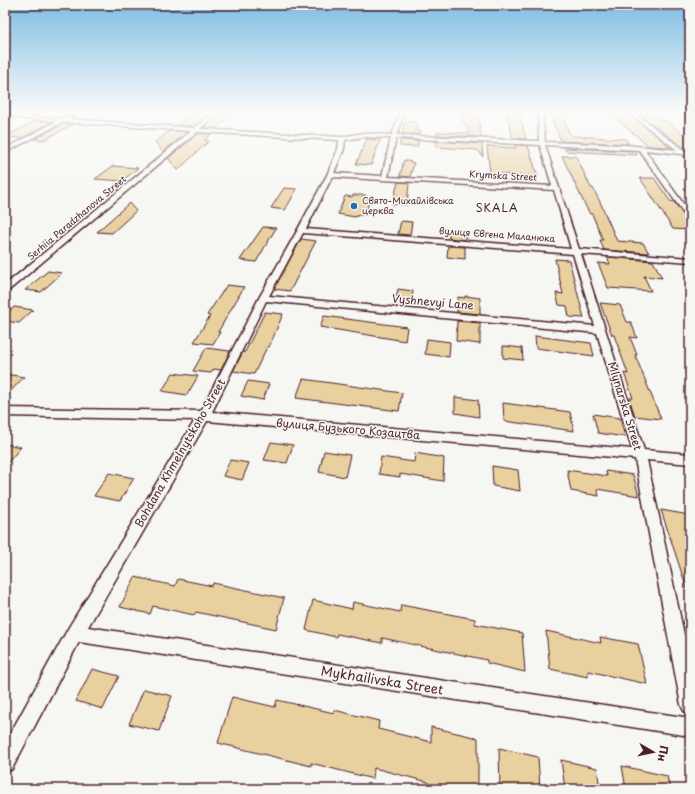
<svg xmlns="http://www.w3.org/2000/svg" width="695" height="794" viewBox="0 0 695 794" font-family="'Playpen Sans',sans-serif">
<rect width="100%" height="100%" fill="#f6f6f2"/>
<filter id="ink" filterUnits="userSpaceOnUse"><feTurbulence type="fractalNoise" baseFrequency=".025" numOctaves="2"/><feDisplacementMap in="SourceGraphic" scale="8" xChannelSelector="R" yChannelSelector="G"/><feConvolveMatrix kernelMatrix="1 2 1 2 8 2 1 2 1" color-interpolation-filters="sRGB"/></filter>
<g filter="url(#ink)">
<!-- building -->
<g fill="#e9d09f" stroke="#4a1f2b">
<path d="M194,113H211L194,126L177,125Z"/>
<path d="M218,113H232L217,128H204Z"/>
<path d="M459,113H478L481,137L437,135V132L470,133Z"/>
<path d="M506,113H519L526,139L513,138Z"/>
<path d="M549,113H560L571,136L626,139L629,144L561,141Z"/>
<path d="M609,113L628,114L671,147L649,146Z"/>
<path d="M639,114H653L660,120H664L690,139V148L683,147Z"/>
<path d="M36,121L52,122L22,138L5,137Z"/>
<path d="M405,122H417L415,130L421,131L420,134H402Z"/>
<path d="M63,124H73L44,140L34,139Z"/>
<path d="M170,131L187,132L163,152L155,142Z"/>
<path d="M198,134H211L204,140L209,141L178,170L168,158Z"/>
<path d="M367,139L380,140L371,165L356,164Z"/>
<path d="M400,140L419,141L417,147L400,146Z"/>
<path d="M436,141L482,144L483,157L478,150L436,147Z"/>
<path d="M515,145L528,146L538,177L490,173L487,146L516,148Z"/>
<path d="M564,148L635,151L637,155L566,151Z"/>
<path d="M562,156H576L591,188H593L601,204L617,241L643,243L649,253L604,250L600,240H603L592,214H590L584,203Z"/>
<path d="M404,160L414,163L410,177L400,176Z"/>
<path d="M113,166L138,168L122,181L95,179Z"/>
<path d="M640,178H654L670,201L674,202L687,220L690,221V230L673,229Z"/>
<path d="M398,182L409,183L407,205L392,204Z"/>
<path d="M284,188L297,189L285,210L271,208Z"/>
<path d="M353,195H366L365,198L370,199L365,215H359L355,217L338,214L345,196L352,197Z"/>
<path d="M129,203L136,211L112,233L97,232Z"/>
<path d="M401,221L412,222L410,235L398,234Z"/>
<path d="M263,227L276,228L256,262L240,260Z"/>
<path d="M449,230L466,231L465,240L449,238Z"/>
<path d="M301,239L316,241L290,291L274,289Z"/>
<path d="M448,246L465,247V259L447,257Z"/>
<path d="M607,257L653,261L662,278L644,276L651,291L608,288L598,263L610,264Z"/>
<path d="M555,259L569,260L584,318L569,317L567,306L559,305L556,293L563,294Z"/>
<path d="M48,271L62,273L41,292L25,290Z"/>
<path d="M227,285L244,287L218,332H220L213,344L194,342L210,316L207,315Z"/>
<path d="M398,289L413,291L411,302L396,300Z"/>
<path d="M465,296L480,298V314L457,312L458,297L465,298Z"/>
<path d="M600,303L620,305L627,322H631L637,338L630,337L637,355H635L661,419L635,416L629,398H633L624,373L628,374L614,335H612Z"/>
<path d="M14,307L33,310L19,323L5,321V315Z"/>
<path d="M265,312L283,314L269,347H267L254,374L233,371L243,352H245Z"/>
<path d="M324,316L407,327L405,341L320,327Z"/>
<path d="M457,321L480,323V344L456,341Z"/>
<path d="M535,336L591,343L594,356L536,348Z"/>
<path d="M427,339L450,342L449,357L425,354Z"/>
<path d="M503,346L522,348L523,360L503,358Z"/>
<path d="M206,348L230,351L221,370L214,369L211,373L193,371Z"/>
<path d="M173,373L198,376L187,395L162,391Z"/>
<path d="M5,374L24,377L5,397Z"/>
<path d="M303,379L402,393L399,411L296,398Z"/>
<path d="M248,381L269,384L263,400L241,396Z"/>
<path d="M455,397L478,400L479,417L455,413Z"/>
<path d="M503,403L570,412L574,431L504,421Z"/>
<path d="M593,414L620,418L625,437L598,433Z"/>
<path d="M271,442L293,445L287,463L264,460Z"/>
<path d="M5,444L21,447L5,466Z"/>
<path d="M324,451L350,455L345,477L319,472Z"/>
<path d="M415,453L444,458L443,481L400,474V477L379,474L381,457L414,462Z"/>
<path d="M230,460L249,463L242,480L223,476Z"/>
<path d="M492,466L518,470L520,491L493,486Z"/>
<path d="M567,470L607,476L606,471L633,475L639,496L597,489L599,496L571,491Z"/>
<path d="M109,473L134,478L120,501L94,496Z"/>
<path d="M661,510L689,515L690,519V588L687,589Z"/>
<path d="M135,577L175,586L178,579L212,586L213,583L284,598L276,629L196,612L194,615L153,606L150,614L120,607Z"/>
<path d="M313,600L352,609L353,602L400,612L401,605L475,619V624L522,633L525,672L487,663V660L382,638V643L337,634L336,637L306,630Z"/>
<path d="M546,631L601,643L600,637L638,644L647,684L588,671V677L550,669Z"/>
<path d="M92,669L119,676L103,709L76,701Z"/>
<path d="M144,689L172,696L159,731L129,724Z"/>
<path d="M232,697L275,707L277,700L334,713V710L379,721L378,729L431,742V727L478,738V789H446L428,784V782L374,768L373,779L311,763V766L218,743Z"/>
<path d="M499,748L538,757L540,789H500Z"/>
<path d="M561,760L597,768L600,789H565Z"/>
<path d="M622,766L667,776L670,789H626Z"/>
</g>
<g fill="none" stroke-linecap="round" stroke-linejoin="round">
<!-- minor casing -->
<g stroke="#4a1f2b" stroke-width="3">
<path id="minor" d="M73,113H78L68,119L195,128L213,113H217L200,129L342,137L363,133L392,135L400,113H404L397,135L539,141L538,113H542L545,142L625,145L690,151V155L645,150L690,213V220L688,219L639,150L545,145L579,249L690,258V262L581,254L644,450L690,454V464L647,460L690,663V714L684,711L681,705L635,459L207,421L88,627L690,718V736L79,642L12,769L5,772V743L69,627L195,420L5,416V408L201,411L259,298L297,231L327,175L338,149L339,140L197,132L8,291L5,292V285L191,131L63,122L5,153V149L57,121L5,117V115L61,119ZM363,137L391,138L382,176L334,173L344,149L345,140ZM396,138L540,145L552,186L388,177ZM332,177L554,190L571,249L306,229ZM303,233L573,254L595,326L269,296ZM266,301L597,333L632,449L212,412Z"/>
</g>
<!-- tertiary casing -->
<g stroke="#4a1f2b" stroke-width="3">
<path id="tertiary" d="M629,113H635L690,155V160Z"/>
</g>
<!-- minor -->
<use href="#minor" fill="#f6f6f2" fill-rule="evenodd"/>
<!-- tertiary -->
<use href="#tertiary" fill="#f6f6f2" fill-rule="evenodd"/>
</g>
</g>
<!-- sky -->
<linearGradient id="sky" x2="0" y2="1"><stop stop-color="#7ebde4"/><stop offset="0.5" stop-color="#fbfbf9"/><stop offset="1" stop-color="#fbfbf9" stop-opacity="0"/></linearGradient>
<rect width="695" height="224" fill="url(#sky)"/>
<!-- markers -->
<circle fill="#1f6fb2" stroke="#f6f6f2" stroke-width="1.5" cx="354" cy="206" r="4"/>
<g text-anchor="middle" stroke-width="3" stroke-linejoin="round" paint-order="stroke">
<!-- far-street labels -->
<g font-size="9" fill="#4a1f2b" stroke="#f6f6f2">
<text transform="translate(503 176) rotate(3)" y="3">Krymska Street</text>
<text transform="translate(77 218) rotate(-40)" y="3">Serhiia Paradzhanova Street</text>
<text transform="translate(497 235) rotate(4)" y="3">вулиця Євгена Маланюка</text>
</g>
<!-- far-poi labels -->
<g font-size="9" fill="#4a1f2b" stroke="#f6f6f2" text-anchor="start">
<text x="362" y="204">Свято-Михайлівська<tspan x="362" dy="10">церква</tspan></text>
</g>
<!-- far-quarter labels -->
<g font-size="11" letter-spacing="1" fill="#4a1f2b" stroke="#f6f6f2">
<text x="497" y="212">SKALA</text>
</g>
<!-- street labels -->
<g font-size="11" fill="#4a1f2b" stroke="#f6f6f2">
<text transform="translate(433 302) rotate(5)" y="4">Vyshnevyi Lane</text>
<text transform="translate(625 406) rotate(73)" y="4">Mlynarska Street</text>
<text transform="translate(348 429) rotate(5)" y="4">вулиця Бузького Козацтва</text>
<text transform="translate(180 453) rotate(-60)" y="4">Bohdana Khmelnytskoho Street</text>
</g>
<!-- near-street labels -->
<g font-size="13" fill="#4a1f2b" stroke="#f6f6f2">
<text transform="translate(382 680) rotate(9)" y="5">Mykhailivska Street</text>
</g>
</g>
<!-- margin -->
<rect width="695" height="794" fill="none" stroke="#f6f6f2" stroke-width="20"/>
<rect x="10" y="10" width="675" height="774" fill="none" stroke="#4a1f2b" stroke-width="1.5" filter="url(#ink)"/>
<!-- north arrow -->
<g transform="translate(653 752) rotate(99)" stroke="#f6f6f2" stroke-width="3" paint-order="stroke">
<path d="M0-3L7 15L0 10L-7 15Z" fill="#4a1f2b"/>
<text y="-6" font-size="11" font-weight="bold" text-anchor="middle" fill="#4a1f2b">Пн</text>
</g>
</svg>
